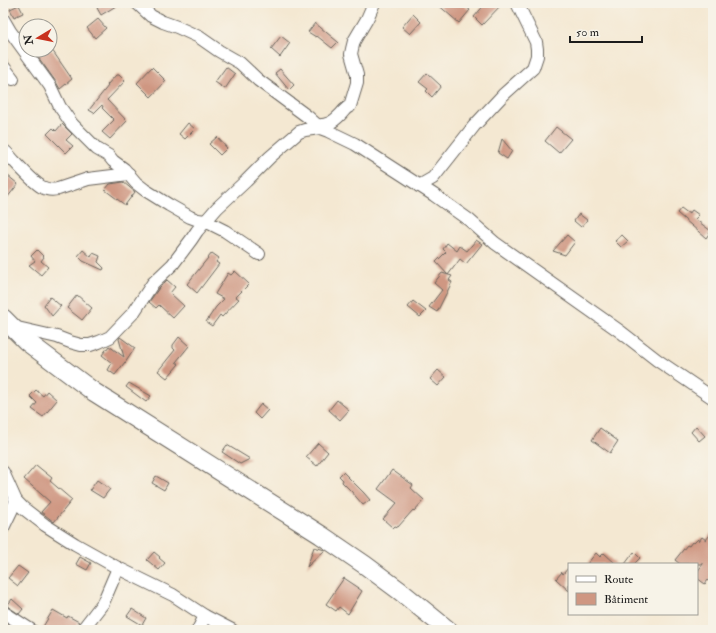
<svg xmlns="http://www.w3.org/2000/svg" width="716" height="633" viewBox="0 0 716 633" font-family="'IM FELL Double Pica',serif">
<rect width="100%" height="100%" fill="#f7f3e8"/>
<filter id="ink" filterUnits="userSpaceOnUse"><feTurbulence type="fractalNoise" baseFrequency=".025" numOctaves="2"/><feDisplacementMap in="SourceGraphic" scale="8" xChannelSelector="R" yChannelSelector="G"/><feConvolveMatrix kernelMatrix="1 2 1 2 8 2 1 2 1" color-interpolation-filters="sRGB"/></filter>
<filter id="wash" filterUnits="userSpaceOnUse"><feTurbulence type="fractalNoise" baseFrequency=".012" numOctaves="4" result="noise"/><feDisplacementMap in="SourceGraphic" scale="16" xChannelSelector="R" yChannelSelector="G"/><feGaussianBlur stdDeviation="0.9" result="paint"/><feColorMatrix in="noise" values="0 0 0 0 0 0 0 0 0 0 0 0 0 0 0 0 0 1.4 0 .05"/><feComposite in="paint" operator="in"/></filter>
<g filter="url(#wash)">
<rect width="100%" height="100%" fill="#f4e8d2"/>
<g id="blocks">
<!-- building -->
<g fill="#cf9782">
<path d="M105,3H121L101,15L97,8Z"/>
<path d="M436,3H461L470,10L459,23Z"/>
<path d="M486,3H503L482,25L474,17Z"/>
<path d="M19,5L23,13L14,17L10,9Z"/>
<path d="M413,14L421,22L410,34L402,27Z"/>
<path d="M98,19L106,28L95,38L87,28Z"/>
<path d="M315,23L338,42L332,48L317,36L316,37L308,32Z"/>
<path d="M281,36L290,43L280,57L271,49Z"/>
<path d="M33,50H52L72,79L60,89L56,82Z"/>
<path d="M152,67L166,81L151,97L137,83Z"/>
<path d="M226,67L235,74L225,89L215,82Z"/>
<path d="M280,69L294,85L289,90L275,73Z"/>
<path d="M427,73L441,86L432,97L426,91L428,89L419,82Z"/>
<path d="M116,75H119L125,81L107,100L127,121L110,139L102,132L114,120L102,108L103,107L102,105L94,113L89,110L108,86L107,85Z"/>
<path d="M188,123L195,129L185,139L179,134Z"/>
<path d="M62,124L72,134L66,140L73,146L66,153L47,134L53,128L56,131Z"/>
<path d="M556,127L571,139L559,153L545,141Z"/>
<path d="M217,137L227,148L220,155L209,144Z"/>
<path d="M502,139L512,151L507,159L498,153Z"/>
<path d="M7,175L18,184L3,203V180Z"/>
<path d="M123,182L135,192L125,205L105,190L110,184Z"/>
<path d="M681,208L689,214L692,210L699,215L695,219L711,231L706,238L677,213Z"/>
<path d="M579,214L587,220L581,227L574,221Z"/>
<path d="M567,235L575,242L565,255L553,251Z"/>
<path d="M622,235L628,241L621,247L615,241Z"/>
<path d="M476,240L482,244L466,264L460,259L448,275L436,262L446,252L443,249L447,243L457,251L460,246L467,251Z"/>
<path d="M37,250L44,257L41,261L48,267L41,275L29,265L35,261L31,256Z"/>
<path d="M83,250L91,257L93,253L100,256L98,262L104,268L103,270L83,261L78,256Z"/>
<path d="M212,253L219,258L216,262L219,264L197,293L187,284Z"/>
<path d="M235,271L249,284L236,297L239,299L222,317L220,315L212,326L206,322L216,307L224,299L215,294L228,273L231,275Z"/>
<path d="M442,273L452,276L449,280L452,282L437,312L429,307L442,290L434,283Z"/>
<path d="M167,280L175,287L170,293L184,306L173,318L159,305L156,308L149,302L159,288Z"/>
<path d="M77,295L92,308L82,320L67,308Z"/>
<path d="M50,297L61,306L52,316L44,305Z"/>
<path d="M413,301L426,311L420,317L408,307Z"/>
<path d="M120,337L135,348L125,363V362L115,375L108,370L112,363L102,355L109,346L124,357L119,339Z"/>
<path d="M179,337L189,346L176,362L179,364L167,378L158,371L175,350L173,348V345Z"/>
<path d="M438,370L446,377L438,386L430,379Z"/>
<path d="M129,383L151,396L146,402L126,387Z"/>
<path d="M36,390L43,396L47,391L57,400L43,417L32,409L37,403L30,396Z"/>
<path d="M337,400L349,410L340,420L329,410Z"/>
<path d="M261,404L268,410L260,419L254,413Z"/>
<path d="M696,426L705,436L699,441L691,432Z"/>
<path d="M600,428L618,441L610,453L592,440Z"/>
<path d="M318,443L328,452L317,466L306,457Z"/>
<path d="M227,445L250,459L240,464L222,452Z"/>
<path d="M36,465L52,478L50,481L72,500L54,522L41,512L50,502L24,479Z"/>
<path d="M392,470L413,485L411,488L424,500L414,511L413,510L398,527L395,526L393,528L383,519L397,503L378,489Z"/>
<path d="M343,472L364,493L370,500L363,505L351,491L342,482L343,480L339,476Z"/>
<path d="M156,476L168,483L164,490L152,483Z"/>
<path d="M97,480L110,489L103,498L90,490Z"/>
<path d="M713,531V576L709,581L708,580L705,584L697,578V572L703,564H680L675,560L687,545L689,546L692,542L694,543L698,539L699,541L702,537L706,540Z"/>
<path d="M314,547L325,550L307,567Z"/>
<path d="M154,552L160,557L159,558L165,563L159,570L147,560Z"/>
<path d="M634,552L640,558L634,564H625Z"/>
<path d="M596,553L600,557L604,553L616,564H587Z"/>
<path d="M80,557L91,563L87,570L76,564Z"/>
<path d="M18,566L28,573L18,586L8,578Z"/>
<path d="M569,567V591L556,579L562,572L563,574Z"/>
<path d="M344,578L359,588H358L362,591L348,614L339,607L336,611L326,604Z"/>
<path d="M12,599L23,609L19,614L7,606Z"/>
<path d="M132,609L146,618L142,625L127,616Z"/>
<path d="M53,610L67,618L68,616L79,622L74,630H41Z"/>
</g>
</g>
</g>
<g filter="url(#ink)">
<use href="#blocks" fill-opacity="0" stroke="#68635c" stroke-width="1"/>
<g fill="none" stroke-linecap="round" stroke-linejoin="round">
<!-- minor casing -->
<g stroke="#68635c" stroke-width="14">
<g id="minor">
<path d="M137,3L151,16L163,22L177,27L199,37L219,51L240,63L258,80L308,117L320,128"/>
<path d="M3,19L10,31L50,86L60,107L72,124L97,149L109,156L113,161L124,169L136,183L145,190L169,205L190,217L198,220L205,221L225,231L259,254"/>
<path d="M3,66L13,79"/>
<path d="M317,125C327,126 333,122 340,115C344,111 345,108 350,106L357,83V75L351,54L352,49L354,41L367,19L374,3"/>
<path d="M3,150C8,153 10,157 14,161C22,169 33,182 42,187C47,190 53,190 58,189L88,179L129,174"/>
<path d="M419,186L433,178L474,126L503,95L533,68L537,56V49L536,42L517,3"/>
<path d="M13,327L57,337L70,342L81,345H90L99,342L110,337L134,312L153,283L173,264L191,240L197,231L217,208L246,181L270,157L299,132L305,130L320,128L328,131L355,144L434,195L469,220L495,243L621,332L657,360L713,398"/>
<path d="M3,472L16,501L23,508L45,525L75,544L118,568L173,595L205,616L232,630"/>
<path d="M3,528L16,501"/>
<path d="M3,612L31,630"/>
<path d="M82,630L103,603L118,568"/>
<path d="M198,630L205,616"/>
</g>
</g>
<!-- highway casing -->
<g stroke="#68635c" stroke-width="20">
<path id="highway" d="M3,318L26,341L94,392L321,535L365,565L400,591L448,630"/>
</g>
<!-- minor -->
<use href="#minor" stroke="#fff" stroke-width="12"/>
<!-- highway -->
<use href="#highway" stroke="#fff" stroke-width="18"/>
</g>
</g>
<!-- margin -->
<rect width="716" height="633" fill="none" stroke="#f7f3e8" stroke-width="16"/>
<!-- legend -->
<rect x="568" y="563" width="130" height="52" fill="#f7f3e8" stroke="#9f9d96"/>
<rect x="576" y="576" width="20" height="6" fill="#ffffff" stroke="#9f9d96"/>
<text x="604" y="583" font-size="12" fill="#1c1c1c">Route</text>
<rect x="576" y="593" width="20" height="12" fill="#cf9782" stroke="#9f9d96"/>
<text x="604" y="603" font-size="12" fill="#1c1c1c">Bâtiment</text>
<!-- north arrow -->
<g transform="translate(38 38) rotate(260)"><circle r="19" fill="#f7f3e8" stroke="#9f9d96"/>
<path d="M0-3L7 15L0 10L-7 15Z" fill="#c8321e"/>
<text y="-6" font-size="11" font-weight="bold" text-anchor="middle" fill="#1c1c1c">N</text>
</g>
<!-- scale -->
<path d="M570 36v6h72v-6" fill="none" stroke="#1c1c1c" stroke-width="2"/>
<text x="576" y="36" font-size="12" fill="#1c1c1c" stroke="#f7f3e8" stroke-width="3" paint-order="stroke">50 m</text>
</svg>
